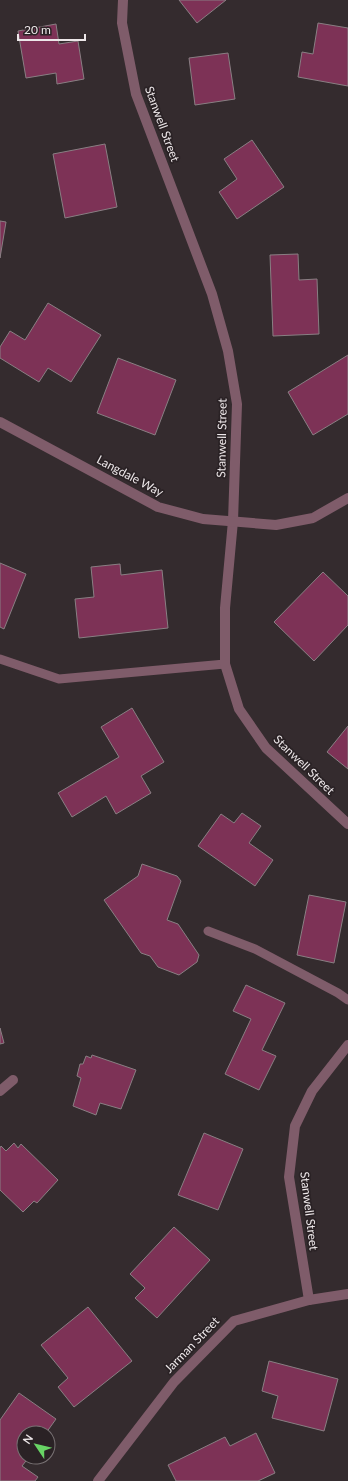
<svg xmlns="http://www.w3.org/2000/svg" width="348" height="1481" viewBox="0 0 348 1481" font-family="Lato,sans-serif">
<rect width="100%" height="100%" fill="#342b2e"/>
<!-- building -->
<g fill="#7d3256" stroke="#897f83">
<path d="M179,0H226L197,23Z"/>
<path d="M318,23L348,28V86L298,77L302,52L313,54Z"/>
<path d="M56,24L59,44L78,41L84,79L57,84L56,73L26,78L18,31Z"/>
<path d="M228,53L235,99L195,105L189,58Z"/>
<path d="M252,140L284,187L237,219L219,192L237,179L224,159Z"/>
<path d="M105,144L117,207L65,218L53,154Z"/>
<path d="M0,221L6,222L0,258Z"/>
<path d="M298,254L299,280L317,279L319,334L273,336L270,255Z"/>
<path d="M48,303L101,335L71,382L48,368L39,382L0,358V347L10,331L25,340Z"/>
<path d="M348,355V414L313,435L288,392Z"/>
<path d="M118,358L176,380L155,435L97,413Z"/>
<path d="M0,563L26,574L4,629L0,627Z"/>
<path d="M120,564L121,575L162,570L168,628L79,638L75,599L94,597L91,567Z"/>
<path d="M323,572L348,596V625L314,661L274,622Z"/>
<path d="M132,708L164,762L141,776L151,793L116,814L106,796L72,817L58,793L119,757L101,727Z"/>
<path d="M348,726V769L327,752Z"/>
<path d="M242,813L261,826L249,843L273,860L255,886L198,846L221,814L234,823Z"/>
<path d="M142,864L177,876L181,881L167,920L178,924L199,955L197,962L179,975L158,967L150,956L141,953L104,900L138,876Z"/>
<path d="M309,895L346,902L334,963L297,955Z"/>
<path d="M246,985L285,1003L262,1050L276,1056L259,1090L225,1074L251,1019L233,1011Z"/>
<path d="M0,1028L4,1043L0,1044Z"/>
<path d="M92,1055L136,1070L121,1109L100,1103L96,1115L73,1106L81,1078L77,1076L80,1064H83L86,1056L91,1058Z"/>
<path d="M204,1133L243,1149L218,1210L178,1195Z"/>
<path d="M14,1143L18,1148L21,1144L58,1180L37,1203L34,1201L23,1212L0,1190V1148L1,1146L6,1151Z"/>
<path d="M174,1227L210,1260L157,1318L135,1298L145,1288L130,1274Z"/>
<path d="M88,1307L132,1361L74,1407L58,1387L68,1378L41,1345Z"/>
<path d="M269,1361L338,1379L324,1431L272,1418L278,1396L262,1391Z"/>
<path d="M19,1393L56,1419L46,1433H24V1457H29L22,1466L38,1477L35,1481H0V1420Z"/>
<path d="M256,1433L275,1473L258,1481H176L168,1465L225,1437L230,1446Z"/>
</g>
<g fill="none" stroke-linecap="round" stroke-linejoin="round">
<!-- service -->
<g stroke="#7f5c6a" stroke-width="9">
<path d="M0,659L59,679L225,664"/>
<path d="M208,931L255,949L338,993L348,1000"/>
</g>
<!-- minor -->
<g stroke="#7f5c6a" stroke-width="10">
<path d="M123,0L122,23L136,94L212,294L228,351L237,404L233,521L225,608V664L239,709L266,748L348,824"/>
<path d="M0,422L158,507L203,519L276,525L313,518L348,498"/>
<path d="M0,1091L13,1080"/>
<path d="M309,1300L289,1177L295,1126L312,1091L348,1045"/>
<path d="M98,1481L174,1382L234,1321L309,1300L348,1294"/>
</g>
</g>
<g text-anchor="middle" stroke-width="3.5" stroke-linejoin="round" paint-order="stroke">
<!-- street labels -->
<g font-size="12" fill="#ede7e9" stroke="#2a2225">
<text transform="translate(162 124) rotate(70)" y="4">Stanwell Street</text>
<text transform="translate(222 438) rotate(-89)" y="4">Stanwell Street</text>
<text transform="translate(130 476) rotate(28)" y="4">Langdale Way</text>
<text transform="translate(304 765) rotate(44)" y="4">Stanwell Street</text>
<text transform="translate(309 1211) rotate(83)" y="4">Stanwell Street</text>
<text transform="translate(192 1345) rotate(-46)" y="4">Jarman Street</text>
</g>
</g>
<!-- north arrow -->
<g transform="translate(36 1445) rotate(305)"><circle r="19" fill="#2a2225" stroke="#787173"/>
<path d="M0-3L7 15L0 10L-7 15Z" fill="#68d465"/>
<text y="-6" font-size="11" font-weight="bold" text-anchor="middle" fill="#ede7e9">N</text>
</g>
<!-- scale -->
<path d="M18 34v6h67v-6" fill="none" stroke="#ede7e9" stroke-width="2"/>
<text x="24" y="34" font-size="12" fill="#ede7e9" stroke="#2a2225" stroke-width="3" paint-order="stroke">20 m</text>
</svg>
